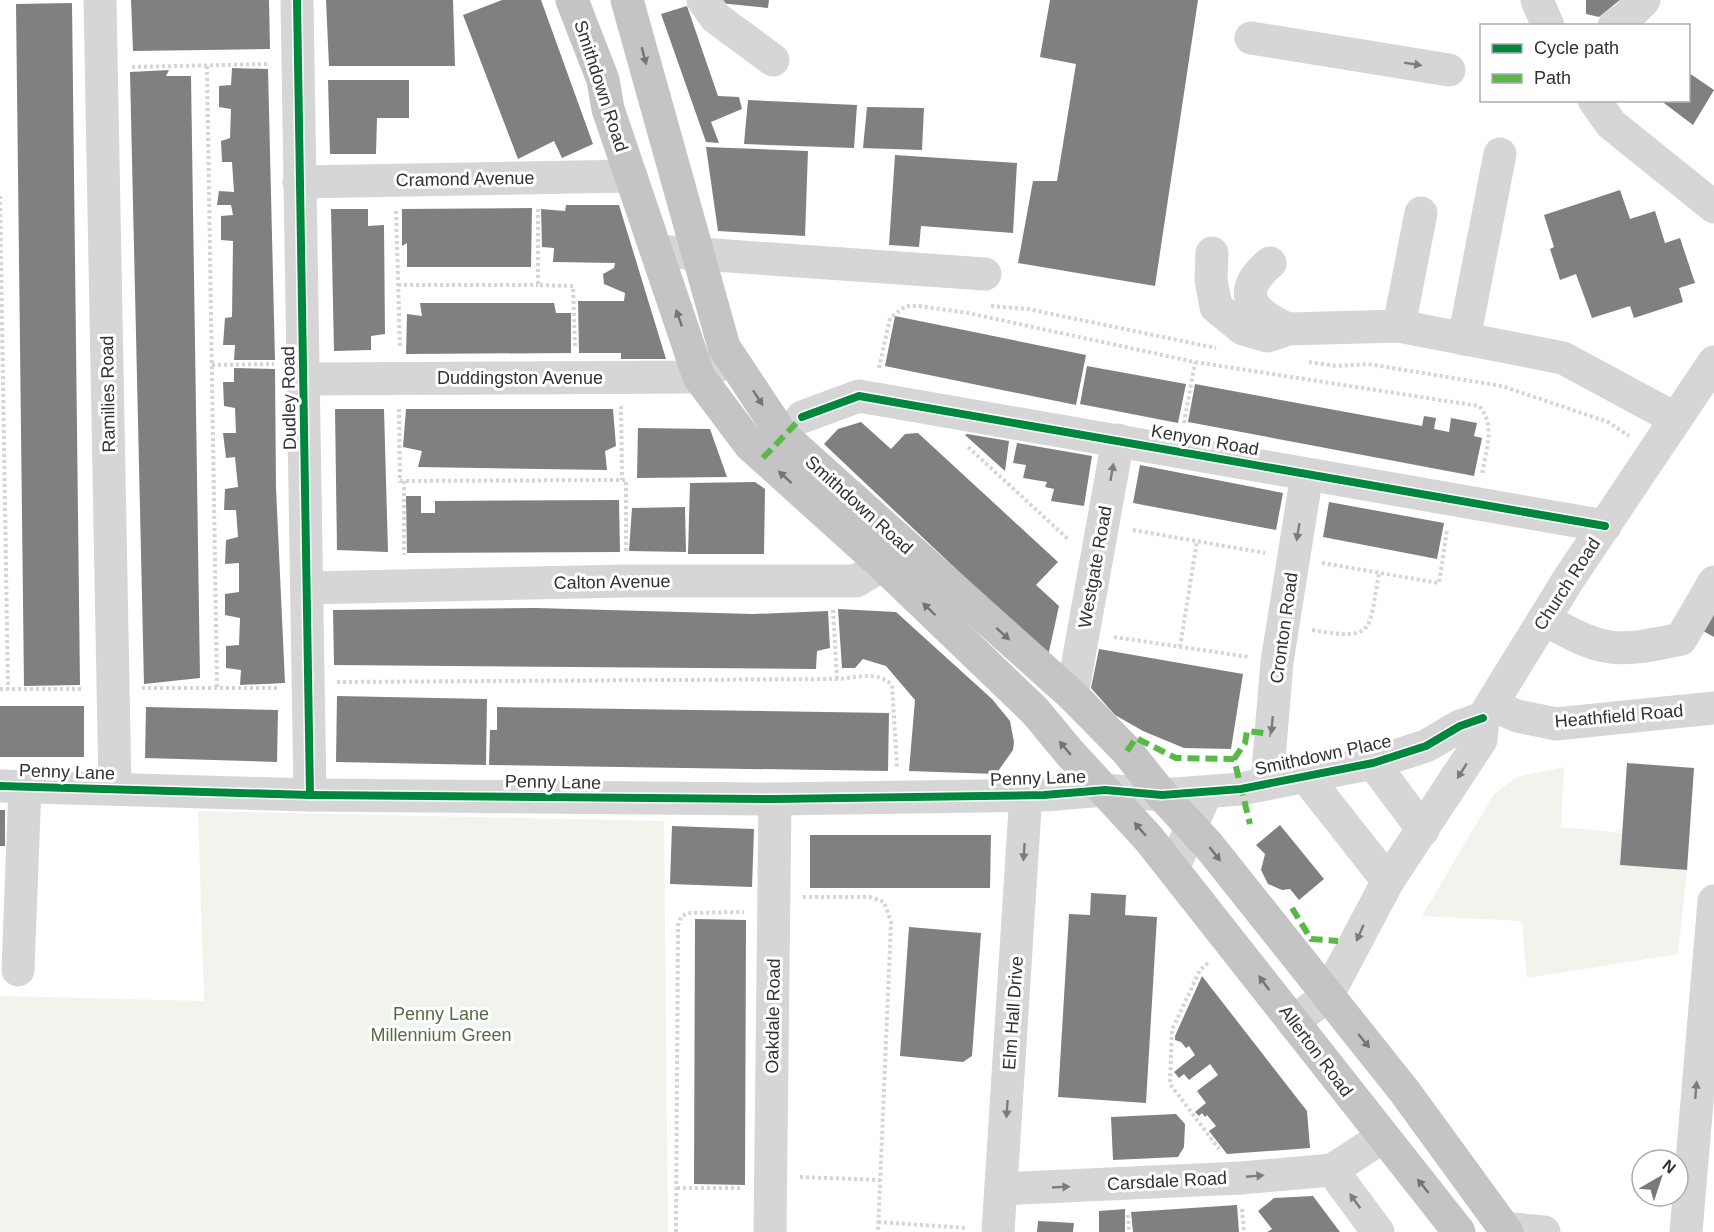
<svg xmlns="http://www.w3.org/2000/svg" width="1714" height="1232" viewBox="0 0 1714 1232" font-family="Arial,sans-serif">
<rect width="100%" height="100%" fill="#fff"/>
<!-- green -->
<g fill="#f0f4ed">
<path d="M1564,767L1561,827L1622,833L1620,865L1687,870L1678,954L1527,978L1522,921L1422,916L1494,794L1516,777Z"/>
<path d="M198,811L664,821L668,1232H0V996L204,1001Z"/>
</g>
<!-- building -->
<g fill="#808080">
<path d="M131,0H269L270,49L133,51Z"/>
<path d="M326,0H453L455,66H329Z"/>
<path d="M502,0H541L593,144L562,158L554,141L518,159L463,15Z"/>
<path d="M720,0H769L768,8L719,3Z"/>
<path d="M1050,0H1198L1155,286L1018,263L1033,181H1057L1076,64L1040,57Z"/>
<path d="M1586,0H1620L1599,17L1586,14Z"/>
<path d="M72,3L80,685L24,686L16,4Z"/>
<path d="M687,6L718,96L739,97L742,109L711,122L719,143L706,142L661,14Z"/>
<path d="M232,68L268,69L275,360H234L235,345H223L225,318L232,317L233,241L221,240V216L233,215L231,205H217L219,191L234,192L232,162H222L221,141L230,138L231,109L219,107V86L231,85Z"/>
<path d="M169,70L166,76H191L200,678L144,684L130,72Z"/>
<path d="M1689,73L1714,90L1693,125L1660,100H1689Z"/>
<path d="M328,80H409V118H377L376,154H330Z"/>
<path d="M748,100L857,105L854,148L744,144Z"/>
<path d="M867,107L924,108L922,150L863,148Z"/>
<path d="M706,147L808,151L805,236L718,231Z"/>
<path d="M895,155L1017,163L1013,233L921,226L919,247L889,245Z"/>
<path d="M1620,190L1630,219L1655,211L1665,243L1680,238L1695,283L1679,288L1683,302L1634,318L1630,306L1592,318L1576,274L1560,280L1550,249L1554,247L1544,215Z"/>
<path d="M566,205H619L666,359H621V353H579L578,301H624L625,293L604,284L603,274L614,268L615,263L553,262L554,248L542,247L541,209L565,211Z"/>
<path d="M532,208L531,267H407V243L402,246V209Z"/>
<path d="M331,209H368V226L384,225L385,334L371,336V350L334,351Z"/>
<path d="M420,303H554L556,313H571V353L406,354L407,314L422,316Z"/>
<path d="M895,316L1086,355L1076,405L885,366Z"/>
<path d="M1087,366L1186,384L1178,423L1080,404Z"/>
<path d="M234,368L275,369L276,488L285,683L240,685L241,670L226,668V646L239,645L240,618L225,615V594L239,592V563L225,564L226,540L238,537L236,510H224L225,489L238,487L235,457L226,458L223,433H236L235,408L224,406L223,382H234Z"/>
<path d="M1195,384L1422,426L1424,416L1436,418L1434,429L1449,432L1451,418L1477,423L1474,436L1482,438L1474,476L1188,422Z"/>
<path d="M335,409H384L388,552L337,550Z"/>
<path d="M406,409H613L616,446L605,451L607,470L418,467L422,451L403,447Z"/>
<path d="M861,422L891,449L905,434L918,433L1058,562L1036,585L1059,606L1048,656L824,444L838,429Z"/>
<path d="M638,428L710,429L727,477L637,478Z"/>
<path d="M967,434L1009,441L1005,471L965,435Z"/>
<path d="M1017,443L1092,456L1084,506L1051,501L1054,489L1045,487L1047,482L1023,478L1026,465L1013,463Z"/>
<path d="M1140,465L1283,493L1276,530L1133,503Z"/>
<path d="M755,482L765,489L764,554H688L690,483Z"/>
<path d="M406,496H421V513H435V501L619,500L620,552L407,553Z"/>
<path d="M1329,502L1444,523L1437,559L1323,537Z"/>
<path d="M685,507L686,552L629,551L632,508Z"/>
<path d="M536,608L753,614L828,611L830,648L817,651L816,669L334,665L333,610Z"/>
<path d="M838,609L896,612L992,699L1010,721L1014,742L1013,750L996,774L909,771L915,700L886,666L863,659L855,668H842Z"/>
<path d="M1714,611V637L1703,631Z"/>
<path d="M1099,649L1243,674L1231,749L1184,748L1143,731L1115,715L1091,688Z"/>
<path d="M337,696L487,699L486,765L336,762Z"/>
<rect x="0" y="706" width="84" height="51"/>
<path d="M146,707L278,710L277,762L145,758Z"/>
<path d="M497,707L889,713L888,771L489,765L490,730H497Z"/>
<path d="M1627,763L1694,768L1687,870L1620,865Z"/>
<rect x="0" y="810" width="5" height="36"/>
<path d="M1280,825L1324,879L1299,900L1290,889L1282,890L1268,884L1261,870L1265,854L1256,845Z"/>
<path d="M672,826L754,829L752,887L670,884Z"/>
<path d="M810,835H991L990,888H810Z"/>
<path d="M1091,893L1126,895L1125,915L1157,917L1146,1103L1058,1097L1069,914L1090,915Z"/>
<path d="M695,919L746,920L745,1185L694,1184Z"/>
<path d="M909,927L981,933L972,1056L963,1062L900,1056Z"/>
<path d="M1202,976L1307,1111L1310,1148L1227,1154L1209,1131L1216,1126L1207,1115L1205,1117L1202,1113L1199,1116L1195,1112L1206,1103L1197,1091L1218,1075L1210,1064L1189,1080L1184,1074L1179,1078L1174,1072L1195,1055L1189,1046L1186,1048L1181,1042L1175,1040V1036Z"/>
<path d="M1176,1114L1185,1124L1184,1147L1178,1157L1113,1160L1111,1117Z"/>
<path d="M1313,1196L1340,1232H1267L1272,1229L1258,1211L1274,1198Z"/>
<path d="M1237,1205L1239,1232H1133L1131,1212Z"/>
<path d="M1125,1209V1232H1099V1211Z"/>
<path d="M1038,1221L1074,1223L1073,1232H1037Z"/>
</g>
<g fill="none" stroke-linecap="round" stroke-linejoin="round">
<!-- path -->
<g stroke="#d5d5d5" stroke-width="4" stroke-dasharray="3 3" stroke-linecap="butt">
<path d="M207,66L217,687"/>
<path d="M132,67L268,64"/>
<path d="M0,196L8,689"/>
<path d="M538,209V285L573,286L575,347"/>
<path d="M396,211L400,347"/>
<path d="M398,285H538"/>
<path d="M991,306L1028,309L1216,348"/>
<path d="M1309,362L1336,366L1368,364L1502,386L1608,422L1629,436"/>
<path d="M212,365L274,364"/>
<path d="M879,368L890,318L906,306H919L968,313L1195,362L1479,406C1496,425 1486,451 1482,474"/>
<path d="M621,406L622,480"/>
<path d="M399,409L400,481L626,480V551"/>
<path d="M1184,423L1195,362"/>
<path d="M968,447L1068,539"/>
<path d="M404,481V555"/>
<path d="M1133,530L1265,553"/>
<path d="M1322,563L1439,583L1447,530"/>
<path d="M833,610L837,678"/>
<path d="M1312,630C1376,641 1368,632 1379,574"/>
<path d="M1114,637L1249,657"/>
<path d="M1180,647L1197,541"/>
<path d="M337,682L839,679C858,677 878,671 892,685L897,767"/>
<path d="M142,688H279"/>
<path d="M0,689H84"/>
<path d="M803,897H870L884,902L891,922L878,1232"/>
<path d="M1208,963L1200,970L1172,1030L1170,1084L1219,1149"/>
<path d="M800,1177L880,1180"/>
<path d="M677,1188H740"/>
<path d="M1242,1209L1244,1232"/>
<path d="M1128,1215L1129,1232"/>
<path d="M878,1222L967,1228"/>
<path d="M676,1232L678,925L681,917L687,913L744,912"/>
</g>
<!-- minor -->
<g stroke="#d6d6d6" stroke-width="33">
<path d="M100,0L115,789"/>
<path d="M297,0L310,795"/>
<path d="M703,0L716,18L773,60"/>
<path d="M1537,0L1548,26"/>
<path d="M1614,26L1626,18L1644,0"/>
<path d="M1251,38L1449,70"/>
<path d="M1594,100L1611,124L1714,207"/>
<path d="M299,182L631,176"/>
<path d="M657,251L985,274"/>
<path d="M1212,253L1211,280L1216,307L1243,329L1267,336L1288,329L1399,326L1563,358L1676,419"/>
<path d="M1270,263C1234,293 1252,313 1288,329"/>
<path d="M1399,326L1421,213"/>
<path d="M1464,339L1500,154"/>
<path d="M304,379L699,377L731,358"/>
<path d="M802,417L859,396L1605,526"/>
<path d="M309,588L626,581H856L883,565L902,544"/>
<path d="M1544,619C1604,653 1614,653 1681,639L1714,582"/>
<path d="M1072,695L1118,440"/>
<path d="M1492,705L1517,716L1556,724L1714,708"/>
<path d="M1373,763L1423,830"/>
<path d="M1306,777L1388,881"/>
<path d="M1267,782L1277,662L1307,474"/>
<path d="M0,786L310,795L775,799L1044,795L1105,790L1162,795L1241,789L1373,763L1426,746L1460,726L1483,718"/>
<path d="M1173,869L1202,802"/>
<path d="M18,970L25,786"/>
<path d="M1293,1022L1327,996L1388,881L1481,740L1483,718L1510,674L1568,580L1714,362"/>
<path d="M1332,1170L1378,1232"/>
<path d="M1002,1189L1241,1178L1332,1170L1383,1137"/>
<path d="M1504,1228L1544,1232"/>
<path d="M770,1232L775,799"/>
<path d="M998,1232L1026,793"/>
<path d="M1686,1232L1714,901"/>
</g>
<!-- highway -->
<g stroke="#c4c4c4" stroke-width="33">
<path d="M572,0L603,80L608,109L699,377L750,445L883,565L1035,711L1069,752L1149,839L1459,1232"/>
<path d="M627,0L724,347L783,436L1072,695L1127,751L1162,795L1209,846L1405,1092L1507,1232"/>
</g>
<!-- quiet -->
<g stroke="#58b947" stroke-width="6" stroke-dasharray="12 6" stroke-linecap="butt">
<path d="M763,458L802,417"/>
<path d="M1127,751L1136,738L1176,758L1234,759L1250,824"/>
<path d="M1234,759L1245,743L1247,731L1271,734"/>
<path d="M1292,908L1311,939L1338,941"/>
</g>
<!-- cycleway casing -->
<g stroke="#fff" stroke-width="11">
<g id="cycleway">
<path d="M297,0L310,795"/>
<path d="M802,417L859,396L1605,526"/>
<path d="M0,786L310,795L775,799L1044,795L1105,790L1162,795L1241,789L1373,763L1426,746L1460,726L1483,718"/>
</g>
</g>
<!-- cycleway -->
<use href="#cycleway" stroke="#00873e" stroke-width="8"/>
</g>
<!-- one-way arrows -->
<defs><path id="oneway-solid" d="M-6-.8H1V-3.2L6.5 0L1 3.2V.8H-6Z" transform="scale(1.5)"/></defs>
<g fill="#747474">
<use href="#oneway-solid" transform="translate(644 56) rotate(75)"/>
<use href="#oneway-solid" transform="translate(679 318) rotate(-109)"/>
<use href="#oneway-solid" transform="translate(758 398) rotate(57)"/>
<use href="#oneway-solid" transform="translate(785 477) rotate(-138)"/>
<use href="#oneway-solid" transform="translate(929 609) rotate(-136)"/>
<use href="#oneway-solid" transform="translate(1003 634) rotate(42)"/>
<use href="#oneway-solid" transform="translate(1065 748) rotate(-130)"/>
<use href="#oneway-solid" transform="translate(1140 829) rotate(-131)"/>
<use href="#oneway-solid" transform="translate(1215 854) rotate(52)"/>
<use href="#oneway-solid" transform="translate(1264 983) rotate(-126)"/>
<use href="#oneway-solid" transform="translate(1364 1041) rotate(51)"/>
<use href="#oneway-solid" transform="translate(1423 1186) rotate(-129)"/>
</g>
<g fill="#7c7c7c">
<use href="#oneway-solid" transform="translate(1413 64) rotate(9)"/>
<use href="#oneway-solid" transform="translate(1112 472) rotate(-80)"/>
<use href="#oneway-solid" transform="translate(1298 532) rotate(99)"/>
<use href="#oneway-solid" transform="translate(1272 725) rotate(95)"/>
<use href="#oneway-solid" transform="translate(1462 771) rotate(122)"/>
<use href="#oneway-solid" transform="translate(1024 852) rotate(94)"/>
<use href="#oneway-solid" transform="translate(1360 933) rotate(114)"/>
<use href="#oneway-solid" transform="translate(1696 1090) rotate(-85)"/>
<use href="#oneway-solid" transform="translate(1007 1109) rotate(94)"/>
<use href="#oneway-solid" transform="translate(1255 1176) rotate(-5)"/>
<use href="#oneway-solid" transform="translate(1061 1187) rotate(-3)"/>
<use href="#oneway-solid" transform="translate(1355 1201) rotate(-126)"/>
</g>
<g text-anchor="middle" stroke-width="6" stroke-linejoin="round" paint-order="stroke">
<!-- street labels -->
<g font-size="18" fill="#323232" stroke="#fff">
<text transform="translate(601 86) rotate(72)" y="6">Smithdown Road</text>
<text transform="translate(465 179) rotate(-1)" y="6">Cramond Avenue</text>
<text x="520" y="384">Duddingston Avenue</text>
<text transform="translate(108 394) rotate(-91)" y="6">Ramilies Road</text>
<text transform="translate(289 398) rotate(-91)" y="6">Dudley Road</text>
<text transform="translate(1205 440) rotate(10)" y="6">Kenyon Road</text>
<text transform="translate(859 505) rotate(42)" y="6">Smithdown Road</text>
<text transform="translate(1095 567) rotate(-80)" y="6">Westgate Road</text>
<text transform="translate(612 582) rotate(-1)" y="6">Calton Avenue</text>
<text transform="translate(1567 584) rotate(-57)" y="6">Church Road</text>
<text transform="translate(1284 628) rotate(-82)" y="6">Cronton Road</text>
<text transform="translate(1619 716) rotate(-5)" y="6">Heathfield Road</text>
<text transform="translate(1323 755) rotate(-12)" y="6">Smithdown Place</text>
<text transform="translate(67 772) rotate(2)" y="6">Penny Lane</text>
<text transform="translate(1038 778) rotate(-2)" y="6">Penny Lane</text>
<text transform="translate(553 782) rotate(1)" y="6">Penny Lane</text>
<text transform="translate(1013 1013) rotate(-86)" y="6">Elm Hall Drive</text>
<text transform="translate(773 1016) rotate(-89)" y="6">Oakdale Road</text>
<text transform="translate(1316 1051) rotate(53)" y="6">Allerton Road</text>
<text transform="translate(1167 1181) rotate(-3)" y="6">Carsdale Road</text>
</g>
<!-- park labels -->
<g font-size="18" fill="#536d41" stroke="#fff">
<text x="441" y="1020">Penny Lane<tspan x="441" dy="21">Millennium Green</tspan></text>
</g>
</g>
<!-- legend -->
<rect x="1480" y="24" width="210" height="78" fill="#ffffff" stroke="#adadad" stroke-width="1.5"/>
<rect x="1492" y="44" width="30" height="9" fill="#00873e" stroke="#adadad" stroke-width="1.5"/>
<text x="1534" y="54" font-size="18" fill="#323232">Cycle path</text>
<rect x="1492" y="74" width="30" height="9" fill="#58b947" stroke="#adadad" stroke-width="1.5"/>
<text x="1534" y="84" font-size="18" fill="#323232">Path</text>
<!-- north arrow -->
<g transform="translate(1660 1178) rotate(39)"><circle r="28" fill="#ffffff" stroke="#adadad" stroke-width="1.5"/>
<path d="M0-4.5L10 22L0 15L-10 22Z" fill="#7a7a7a"/>
<text y="-9" font-size="16" font-weight="bold" text-anchor="middle" fill="#323232">N</text>
</g>
</svg>
